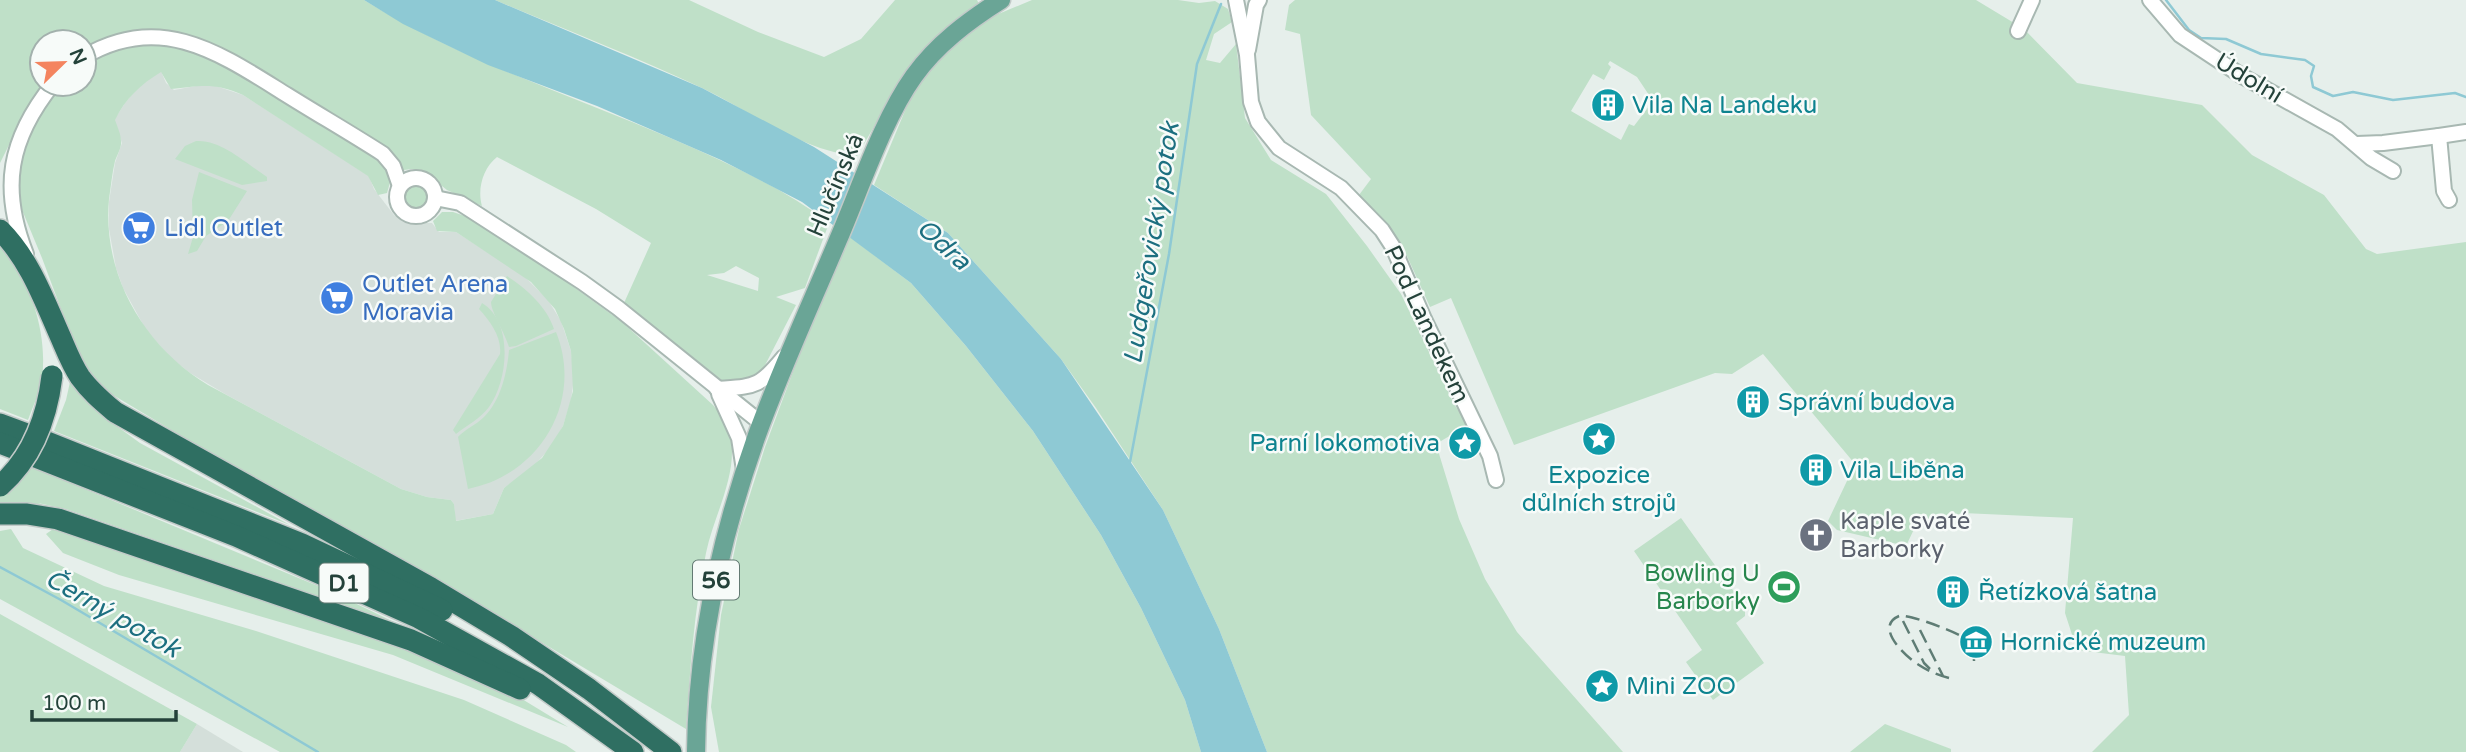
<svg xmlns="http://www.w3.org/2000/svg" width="2466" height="752" viewBox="0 0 2466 752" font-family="'Varela Round',sans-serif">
<rect width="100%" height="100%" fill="#e6efeb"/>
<!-- built -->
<g fill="#d4dfda">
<path d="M161,71L166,83L174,90L201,85L216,86L243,95L369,176L374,189L394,215L408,223H432L439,232H456L524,276L548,300L561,321L571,351L574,378L571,400L563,426L551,447L532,468L504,488L493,514L455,521L454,504L451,500L427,497L401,489L225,394L190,373L171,358L146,330L123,288L116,268L109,229V202L115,163L122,143L114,120L125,103L139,86Z"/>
<path d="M197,724L243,752H180Z"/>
</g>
<!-- green -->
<g fill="#bfe0c8" fill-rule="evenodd">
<path d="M0,0H364C461,60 570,95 675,140C728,163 783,188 829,223L805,288L776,297L796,305L761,373L746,381L724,382L624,303L651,243L596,209L497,157C483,168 477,189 482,206L447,190L428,175L412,169L404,170L391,179L387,193L378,195L368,176L243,95C215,82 200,86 171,89L161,72C141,84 125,99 115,120C117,126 121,134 121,141C122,147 117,155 115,161C112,173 111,186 109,199C102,275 144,346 208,385L401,489L427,497L451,500L454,504L456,521L493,514L504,488L542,458L563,426L573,391L571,351L564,329L555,309L531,282L456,232L437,231L433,221L442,212H453L465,216L538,261L622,322L713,405C725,418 731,432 732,449C733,484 713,519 706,553C694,611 690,670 686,729L481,606L255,480L103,389L80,360L42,258L20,205L18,172L24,154L12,139L0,163ZM42,42H84V84H42ZM736,266L759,278L758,291L707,275L724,273Z"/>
<path d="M495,0H689L758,32L824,57L861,39L895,0H977L979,4L901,80L857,156C801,151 752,112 702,88C634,56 564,29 495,0Z"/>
<path d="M1032,0H1178L1199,3L1215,1L1228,9L1232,22L1214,34L1206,60L1220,63L1236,44L1245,118L1271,160L1326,194L1367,246L1401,294L1454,404L1468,425L1436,444L1459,519L1485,579L1517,632L1623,752H1267L1219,629L1163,510L1096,408L1061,359L948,233L874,185L912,94L943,54L984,20Z"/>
<path d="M1295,0H1976L2024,29L2077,83L2202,105L2252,155L2324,195L2366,249L2377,254L2466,242V752H2092L2129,715L2125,656L2077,650L2065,613L2073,518L1963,513L1916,525L1906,546L1837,530L1828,521L1855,464L1763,354L1732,374L1715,373L1514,445L1451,298L1430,307L1402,245L1359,195L1371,179L1311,115L1300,34L1285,30L1289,5ZM1610,61L1637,77L1653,101L1634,126L1629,124L1621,140L1571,111L1593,74L1604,80L1611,67L1608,64Z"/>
<path d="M196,141C221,139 247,164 267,177V181L242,185L175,159L185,146Z"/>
<path d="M199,172L247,191L228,221L206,236L197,251L188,254L193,237L192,200Z"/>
<circle cx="416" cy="197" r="13"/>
<path d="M850,237L911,283L966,346L1033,431L1101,535L1141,608L1185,700L1201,752H719L711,707L721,615L739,529L765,447L816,310Z"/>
<path d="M0,245C30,278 48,333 42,378C40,392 33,406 28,420L0,409Z"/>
<path d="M507,276C527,289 547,307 554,329L516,346L509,347C505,333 491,312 491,302Z"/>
<path d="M482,303C514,322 508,381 489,407C480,419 467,425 456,434L453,430L500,354C502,337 490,321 479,309Z"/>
<path d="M556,332C584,401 540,475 468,489L458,437C465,429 476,425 484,417C501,400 507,373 509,350Z"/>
<path d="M70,382L100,414L140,443L290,525L54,431L66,400Z"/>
<path d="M27,465L330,591L398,624L66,509L38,503L59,511L0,506V496Z"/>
<path d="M1681,518L1745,607V616L1736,623L1764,663L1713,700L1686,662L1702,650L1634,551Z"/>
<path d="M56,527L371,632L504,688L568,727L393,655L119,575L63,553L46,534Z"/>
<path d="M11,529L23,548L104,586L256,631L464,700L566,745L576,752H280L0,599V531Z"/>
<path d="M0,614L197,724L180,752H0Z"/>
<path d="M1885,724L1951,749V752H1850Z"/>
</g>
<!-- water -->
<path fill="#8ec9d4" d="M364,0H495L702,88L814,147L948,233L1061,359L1163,510L1219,629L1267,752H1201L1185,700L1141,608L1101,535L1033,431L966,346L911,283L802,202L721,160L597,106L488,65L403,24Z"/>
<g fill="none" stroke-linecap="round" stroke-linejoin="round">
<!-- stream -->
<g stroke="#8ec9d4" stroke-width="2.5">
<path d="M2166,0L2189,30L2201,38L2226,39L2261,54L2305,60L2314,66L2311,76L2313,87L2333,96L2353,92L2393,100L2455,93L2466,97"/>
<path d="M1130,462L1169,254L1197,64L1221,4"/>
<path d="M0,567L61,600L318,752"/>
</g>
<!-- minor casing -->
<g stroke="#a8b8b2" stroke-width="18">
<g id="minor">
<path d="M1236,0L1247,55L1251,102L1258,122L1279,148L1341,188L1382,230L1393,247L1424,319L1490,456L1496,480"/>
<path d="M2150,0L2180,35L2242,76L2337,129L2371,158L2393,171"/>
<path d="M2018,31L2032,0"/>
<path d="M1248,50L1256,5L1259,0"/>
<path d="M84,57C161,11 221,54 287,95C319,115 352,134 383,154L393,166L400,186"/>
<path d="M2357,144L2383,143L2439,136"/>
<circle cx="416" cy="197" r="19"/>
<path d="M435,198L460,203L582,282L618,308L761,423"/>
<path d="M2449,200L2444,191L2439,136L2466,132"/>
<path d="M26,254C0,188 9,139 53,84"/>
<path d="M717,389C755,386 759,388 784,357"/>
<path d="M719,394L739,438L744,470"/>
</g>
</g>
<!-- major casing -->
<g stroke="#c2cac8" stroke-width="21">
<path id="major" d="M696,752C697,645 721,536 757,435C781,369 811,304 838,240C860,189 883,119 914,76C937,44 968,21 1001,0"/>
</g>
<!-- highway casing -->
<g stroke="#c2cac8" stroke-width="24">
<g id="highway">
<path d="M0,230C30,260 44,300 61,338C67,352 72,365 80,377C90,391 102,401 115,412L431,588L511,636L589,689L671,752"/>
<path d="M0,424L27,434"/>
<path d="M42,440L302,544L442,610"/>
<path d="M0,443L18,450"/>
<path d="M33,456L236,536L419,618L538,684L633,752"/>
<path d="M0,514H27L58,519L411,640L520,689"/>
</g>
</g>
<!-- minor -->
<use href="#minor" stroke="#fff" stroke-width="14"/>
<!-- major -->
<use href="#major" stroke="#6aa596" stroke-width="18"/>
<!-- highway -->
<use href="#highway" stroke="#2f6f62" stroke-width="21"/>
<!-- rail -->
<g stroke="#5f7d75" stroke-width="2.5" stroke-dasharray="14 7" stroke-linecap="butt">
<path d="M1903,621L1924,663L1930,669"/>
<path d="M1920,630L1943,676"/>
<path d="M1949,678C1938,675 1928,671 1919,665C1907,658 1873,627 1899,616C1907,613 1963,634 1969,641C1974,646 1974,654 1974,661"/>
</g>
<!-- highway-bridge casing -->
<g stroke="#c2cac8" stroke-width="24" stroke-linecap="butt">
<path id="highway-bridge" d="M0,486C33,457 47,418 52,376"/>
</g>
<!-- highway-bridge -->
<use href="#highway-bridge" stroke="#2f6f62" stroke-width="21"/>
</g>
<!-- icons -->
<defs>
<g id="building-disc" transform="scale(1.75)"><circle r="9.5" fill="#0f9aa8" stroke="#f7fbf9"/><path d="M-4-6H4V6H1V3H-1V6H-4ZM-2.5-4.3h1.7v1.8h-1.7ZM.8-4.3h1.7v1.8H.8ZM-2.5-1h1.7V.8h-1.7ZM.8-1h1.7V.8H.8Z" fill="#fff"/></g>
<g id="supermarket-disc" transform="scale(1.75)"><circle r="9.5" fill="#3f7fe0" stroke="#f7fbf9"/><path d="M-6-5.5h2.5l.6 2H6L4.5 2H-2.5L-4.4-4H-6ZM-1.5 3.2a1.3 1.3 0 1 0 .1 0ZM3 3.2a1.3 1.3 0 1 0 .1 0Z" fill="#fff"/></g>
<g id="sight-disc" transform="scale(1.75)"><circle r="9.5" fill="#0f9aa8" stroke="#f7fbf9"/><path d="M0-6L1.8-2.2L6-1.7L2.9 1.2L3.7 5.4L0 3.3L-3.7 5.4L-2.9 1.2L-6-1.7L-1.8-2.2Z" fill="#fff"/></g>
<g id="church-disc" transform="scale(1.75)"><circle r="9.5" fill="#6b7280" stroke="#f7fbf9"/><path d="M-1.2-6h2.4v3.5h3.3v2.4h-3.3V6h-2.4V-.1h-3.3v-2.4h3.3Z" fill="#fff"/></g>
<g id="stadium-disc" transform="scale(1.75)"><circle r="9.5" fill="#2e9e5b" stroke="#f7fbf9"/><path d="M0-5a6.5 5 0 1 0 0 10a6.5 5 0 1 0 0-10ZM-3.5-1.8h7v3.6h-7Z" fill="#fff"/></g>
<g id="museum-disc" transform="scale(1.75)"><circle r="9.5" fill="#0f9aa8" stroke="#f7fbf9"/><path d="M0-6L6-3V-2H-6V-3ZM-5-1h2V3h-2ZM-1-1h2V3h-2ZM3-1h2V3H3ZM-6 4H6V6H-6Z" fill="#fff"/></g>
</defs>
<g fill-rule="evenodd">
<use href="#building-disc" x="1608" y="105"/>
<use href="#supermarket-disc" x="139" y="228"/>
<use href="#supermarket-disc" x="337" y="298"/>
<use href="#building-disc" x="1753" y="402"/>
<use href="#sight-disc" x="1599" y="439"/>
<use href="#sight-disc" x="1465" y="443"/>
<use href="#building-disc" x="1816" y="470"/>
<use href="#church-disc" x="1816" y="535"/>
<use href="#stadium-disc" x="1784" y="587"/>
<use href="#building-disc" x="1953" y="592"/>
<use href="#museum-disc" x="1976" y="642"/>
<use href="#sight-disc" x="1602" y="686"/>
</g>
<g text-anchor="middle" stroke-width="5" stroke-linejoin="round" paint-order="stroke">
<!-- shield labels -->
<g fill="#f7fbf9" stroke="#637a73" stroke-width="2">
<rect x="693" y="560.5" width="46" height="39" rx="5"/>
<rect x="319.5" y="563.5" width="49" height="39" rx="5"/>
</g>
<g font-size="23" font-weight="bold" fill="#24423a">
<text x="716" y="588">56</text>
<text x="344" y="591">D1</text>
</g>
<!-- street labels -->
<g font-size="24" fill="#24423a" stroke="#f7fbf9">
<text transform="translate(2249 78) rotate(31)" y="8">Údolní</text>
<text transform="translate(835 185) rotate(-67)" y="8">Hlučínská</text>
<text transform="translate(1427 324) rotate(65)" y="8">Pod Landekem</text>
</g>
<!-- culture labels -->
<g font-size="24" fill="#0d838f" stroke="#f7fbf9" text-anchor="start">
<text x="1632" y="113">Vila Na Landeku</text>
<text x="1778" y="410">Správní budova</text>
<text x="1440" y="451" text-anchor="end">Parní lokomotiva</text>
<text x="1840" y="478">Vila Liběna</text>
<text x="1599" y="483" text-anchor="middle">Expozice<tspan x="1599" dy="28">důlních strojů</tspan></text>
<text x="1978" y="600">Řetízková šatna</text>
<text x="2000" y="650">Hornické muzeum</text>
<text x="1626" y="694">Mini ZOO</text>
</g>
<!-- shop labels -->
<g font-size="24" fill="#366cbe" stroke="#f7fbf9" text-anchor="start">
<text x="164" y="236">Lidl Outlet</text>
<text x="362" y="292">Outlet Arena<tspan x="362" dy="28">Moravia</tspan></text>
</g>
<!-- worship labels -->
<g font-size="24" fill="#5b616d" stroke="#f7fbf9" text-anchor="start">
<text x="1840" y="529">Kaple svaté<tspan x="1840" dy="28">Barborky</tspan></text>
</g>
<!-- leisure labels -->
<g font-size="24" fill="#27864d" stroke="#f7fbf9" text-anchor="end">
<text x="1760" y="581">Bowling U<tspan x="1760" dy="28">Barborky</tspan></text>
</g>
<!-- water labels -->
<g font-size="26" font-style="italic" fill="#1c6f80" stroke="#f7fbf9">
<text transform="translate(1151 243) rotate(-81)" y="9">Ludgeřovický potok</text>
<text transform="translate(944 244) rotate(42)" y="9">Odra</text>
<text transform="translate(113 613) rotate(30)" y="9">Černý potok</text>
</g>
</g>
<!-- north arrow -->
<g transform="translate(63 63) rotate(67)"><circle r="33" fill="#f7fbf9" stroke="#a3b1ad" stroke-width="2"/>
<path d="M0-5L12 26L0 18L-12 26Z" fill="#f4845f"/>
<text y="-10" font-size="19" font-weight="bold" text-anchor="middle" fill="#24423a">N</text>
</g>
<!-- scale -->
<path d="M32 710v10h144v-10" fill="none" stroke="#24423a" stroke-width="3.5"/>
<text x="42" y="710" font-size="21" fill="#24423a" stroke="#f7fbf9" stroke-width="5" paint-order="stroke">100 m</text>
</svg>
